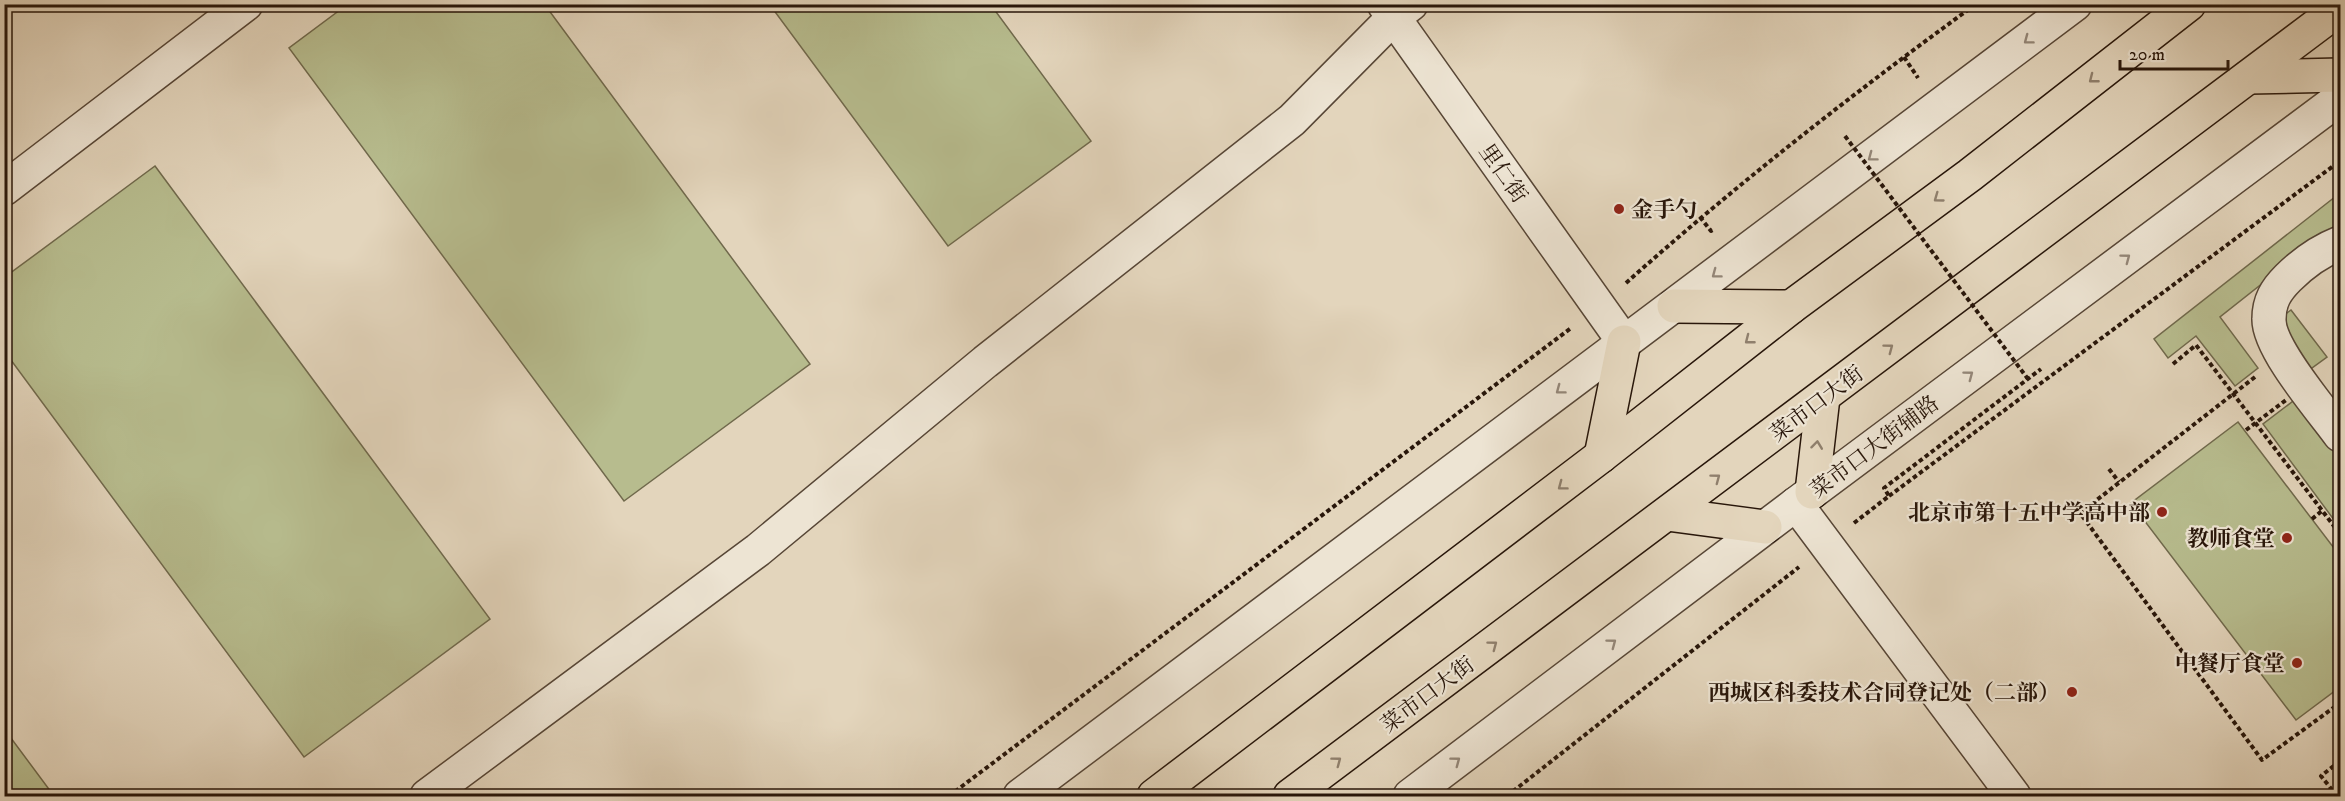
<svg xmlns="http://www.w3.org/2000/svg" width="2345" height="801" viewBox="0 0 2345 801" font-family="'IM FELL DW Pica','Noto Serif SC',serif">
<rect width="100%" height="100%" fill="#e3d5bc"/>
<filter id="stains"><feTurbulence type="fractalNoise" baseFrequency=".00333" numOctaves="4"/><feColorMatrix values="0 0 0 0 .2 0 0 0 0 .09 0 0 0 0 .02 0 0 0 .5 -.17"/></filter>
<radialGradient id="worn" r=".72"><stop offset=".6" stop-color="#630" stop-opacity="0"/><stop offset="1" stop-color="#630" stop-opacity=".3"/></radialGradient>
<!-- green -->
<g fill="#b7bc8e" stroke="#70694c" stroke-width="1.5">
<path d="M348,4L545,5L810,364L624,501L289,48Z"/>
<path d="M770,5H991L1091,141L948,246Z"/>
<path d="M155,166L490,619L304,757L5,352V277Z"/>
<path d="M2340,193V222L2220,317L2258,368L2235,386L2196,336L2168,358L2154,339Z"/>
<path d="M2291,310L2327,357L2308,371L2332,403L2340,397V424C2317,395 2285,356 2280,318Z"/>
<path d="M2301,395L2340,447V528L2263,424Z"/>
<path d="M2238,422L2340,556V687L2296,720L2131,503Z"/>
<path d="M4,730H5L54,796H5Z"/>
</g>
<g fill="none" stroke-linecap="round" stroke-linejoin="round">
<!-- minor casing -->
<g stroke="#574636" stroke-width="36">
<g id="minor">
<path d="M1384,4L1624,342"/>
<path d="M4,189L246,4"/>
<path d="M2340,243C2320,251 2303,263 2288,278C2276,290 2269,301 2269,319C2268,348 2322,410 2340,435"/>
<path d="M1796,504L2014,796"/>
<path d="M427,796L758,550L985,362L1292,120L1394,17L1411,4"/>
<path d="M1020,796L2075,4"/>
<path d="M1410,796L1796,504L2340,98"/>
</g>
</g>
<!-- major casing -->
<g stroke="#28160a" stroke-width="36">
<g id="major">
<path d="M2249,77L2340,75"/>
<path d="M1674,306L1791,307"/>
<path d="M1601,456L1624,342"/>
<path d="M1812,492L1823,397"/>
<path d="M1667,514L1765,527"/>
<path d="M1154,796L1601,456L1791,307L1970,175L2189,4"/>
<path d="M1290,796L2340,8"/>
</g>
</g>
<!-- path -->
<g stroke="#28160a" stroke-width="4" stroke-dasharray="4.5 3" stroke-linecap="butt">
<path d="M1904,57L1918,78"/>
<path d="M1700,217L1711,231L1713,230"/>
<path d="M1626,283C1737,184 1855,92 1976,4"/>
<path d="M2173,364L2196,345L2340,534"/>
<path d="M2255,377L2080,513L2262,760L2340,703"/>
<path d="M2109,469L2119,482"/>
<path d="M1889,496L2340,161"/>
<path d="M2312,519L2323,510"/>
<path d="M1854,523L1889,496L1884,488L2041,369"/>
<path d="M949,796L1571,328"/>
<path d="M1507,796L1799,567"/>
<path d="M2337,796L2321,776L2340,761"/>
</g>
<!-- minor -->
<use href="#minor" stroke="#ede4d3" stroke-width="33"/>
<!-- major -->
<use href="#major" stroke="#e3d5bc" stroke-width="33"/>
<!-- path-bridge -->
<g stroke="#28160a" stroke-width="4" stroke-dasharray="4.5 3" stroke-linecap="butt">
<path d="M1845,136L2028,379"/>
<path d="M2246,430L2286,400"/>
</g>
</g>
<!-- one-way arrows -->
<defs><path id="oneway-chevron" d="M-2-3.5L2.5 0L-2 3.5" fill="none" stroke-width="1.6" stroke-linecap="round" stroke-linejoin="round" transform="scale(1.5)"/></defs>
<g stroke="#948779">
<use href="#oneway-chevron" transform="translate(2028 40) rotate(143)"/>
<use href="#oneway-chevron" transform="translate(1872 157) rotate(143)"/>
<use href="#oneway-chevron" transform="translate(2126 258) rotate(-37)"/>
<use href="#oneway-chevron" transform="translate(1716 274) rotate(143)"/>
<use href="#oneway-chevron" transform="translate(1969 375) rotate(-37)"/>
<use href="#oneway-chevron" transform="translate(1560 390) rotate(143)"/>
<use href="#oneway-chevron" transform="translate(1612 643) rotate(-37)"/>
<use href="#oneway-chevron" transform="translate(1456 761) rotate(-37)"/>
</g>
<g stroke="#8f7f6c">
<use href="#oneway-chevron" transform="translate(2093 79) rotate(142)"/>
<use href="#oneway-chevron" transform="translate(1938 198) rotate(144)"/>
<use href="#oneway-chevron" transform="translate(1749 340) rotate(142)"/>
<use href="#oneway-chevron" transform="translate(1889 348) rotate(-37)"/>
<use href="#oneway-chevron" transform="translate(1817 445) rotate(-83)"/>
<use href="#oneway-chevron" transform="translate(1716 478) rotate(-37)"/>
<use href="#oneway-chevron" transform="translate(1562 486) rotate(143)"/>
<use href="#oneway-chevron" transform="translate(1493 645) rotate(-37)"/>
<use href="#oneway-chevron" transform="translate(1337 761) rotate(-37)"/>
</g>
<!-- markers -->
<g fill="#8f2418" stroke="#ede4d3" stroke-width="2">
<circle cx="1619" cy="209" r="6"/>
<circle cx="2162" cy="512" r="6"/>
<circle cx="2287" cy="538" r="6"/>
<circle cx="2297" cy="663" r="6"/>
<circle cx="2072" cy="692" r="6"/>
</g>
<g text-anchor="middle" stroke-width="4.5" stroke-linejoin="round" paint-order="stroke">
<!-- street labels -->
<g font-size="22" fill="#28160a" stroke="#ede4d3">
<text transform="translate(1504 173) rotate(55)" y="8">里仁街</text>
<text transform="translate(1816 403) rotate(-37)" y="8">菜市口大街</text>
<text transform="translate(1874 446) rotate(-37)" y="8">菜市口大街辅路</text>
<text transform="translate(1427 694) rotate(-37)" y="8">菜市口大街</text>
</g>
<!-- poi labels -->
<g font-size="22" font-weight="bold" fill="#28160a" stroke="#ede4d3" text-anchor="end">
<text x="1631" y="217" text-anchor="start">金手勺</text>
<text x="2150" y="520">北京市第十五中学高中部</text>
<text x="2275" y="546">教师食堂</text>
<text x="2285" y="671">中餐厅食堂</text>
<text x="2060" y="700">西城区科委技术合同登记处（二部）</text>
</g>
</g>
<!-- margin -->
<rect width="2345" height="801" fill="none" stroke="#e3d5bc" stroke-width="24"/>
<rect x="6" y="6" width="2333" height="789" fill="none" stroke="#28160a" stroke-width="3"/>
<rect x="12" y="12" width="2321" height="777" fill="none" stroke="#28160a" stroke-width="1.5"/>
<!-- scale -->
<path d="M2120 60v9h108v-9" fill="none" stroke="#28160a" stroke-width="3"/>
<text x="2129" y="60" font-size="18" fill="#28160a" stroke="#ede4d3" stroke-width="4.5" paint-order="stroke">20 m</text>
<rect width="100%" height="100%" filter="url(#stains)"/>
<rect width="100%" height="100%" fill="url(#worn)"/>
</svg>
